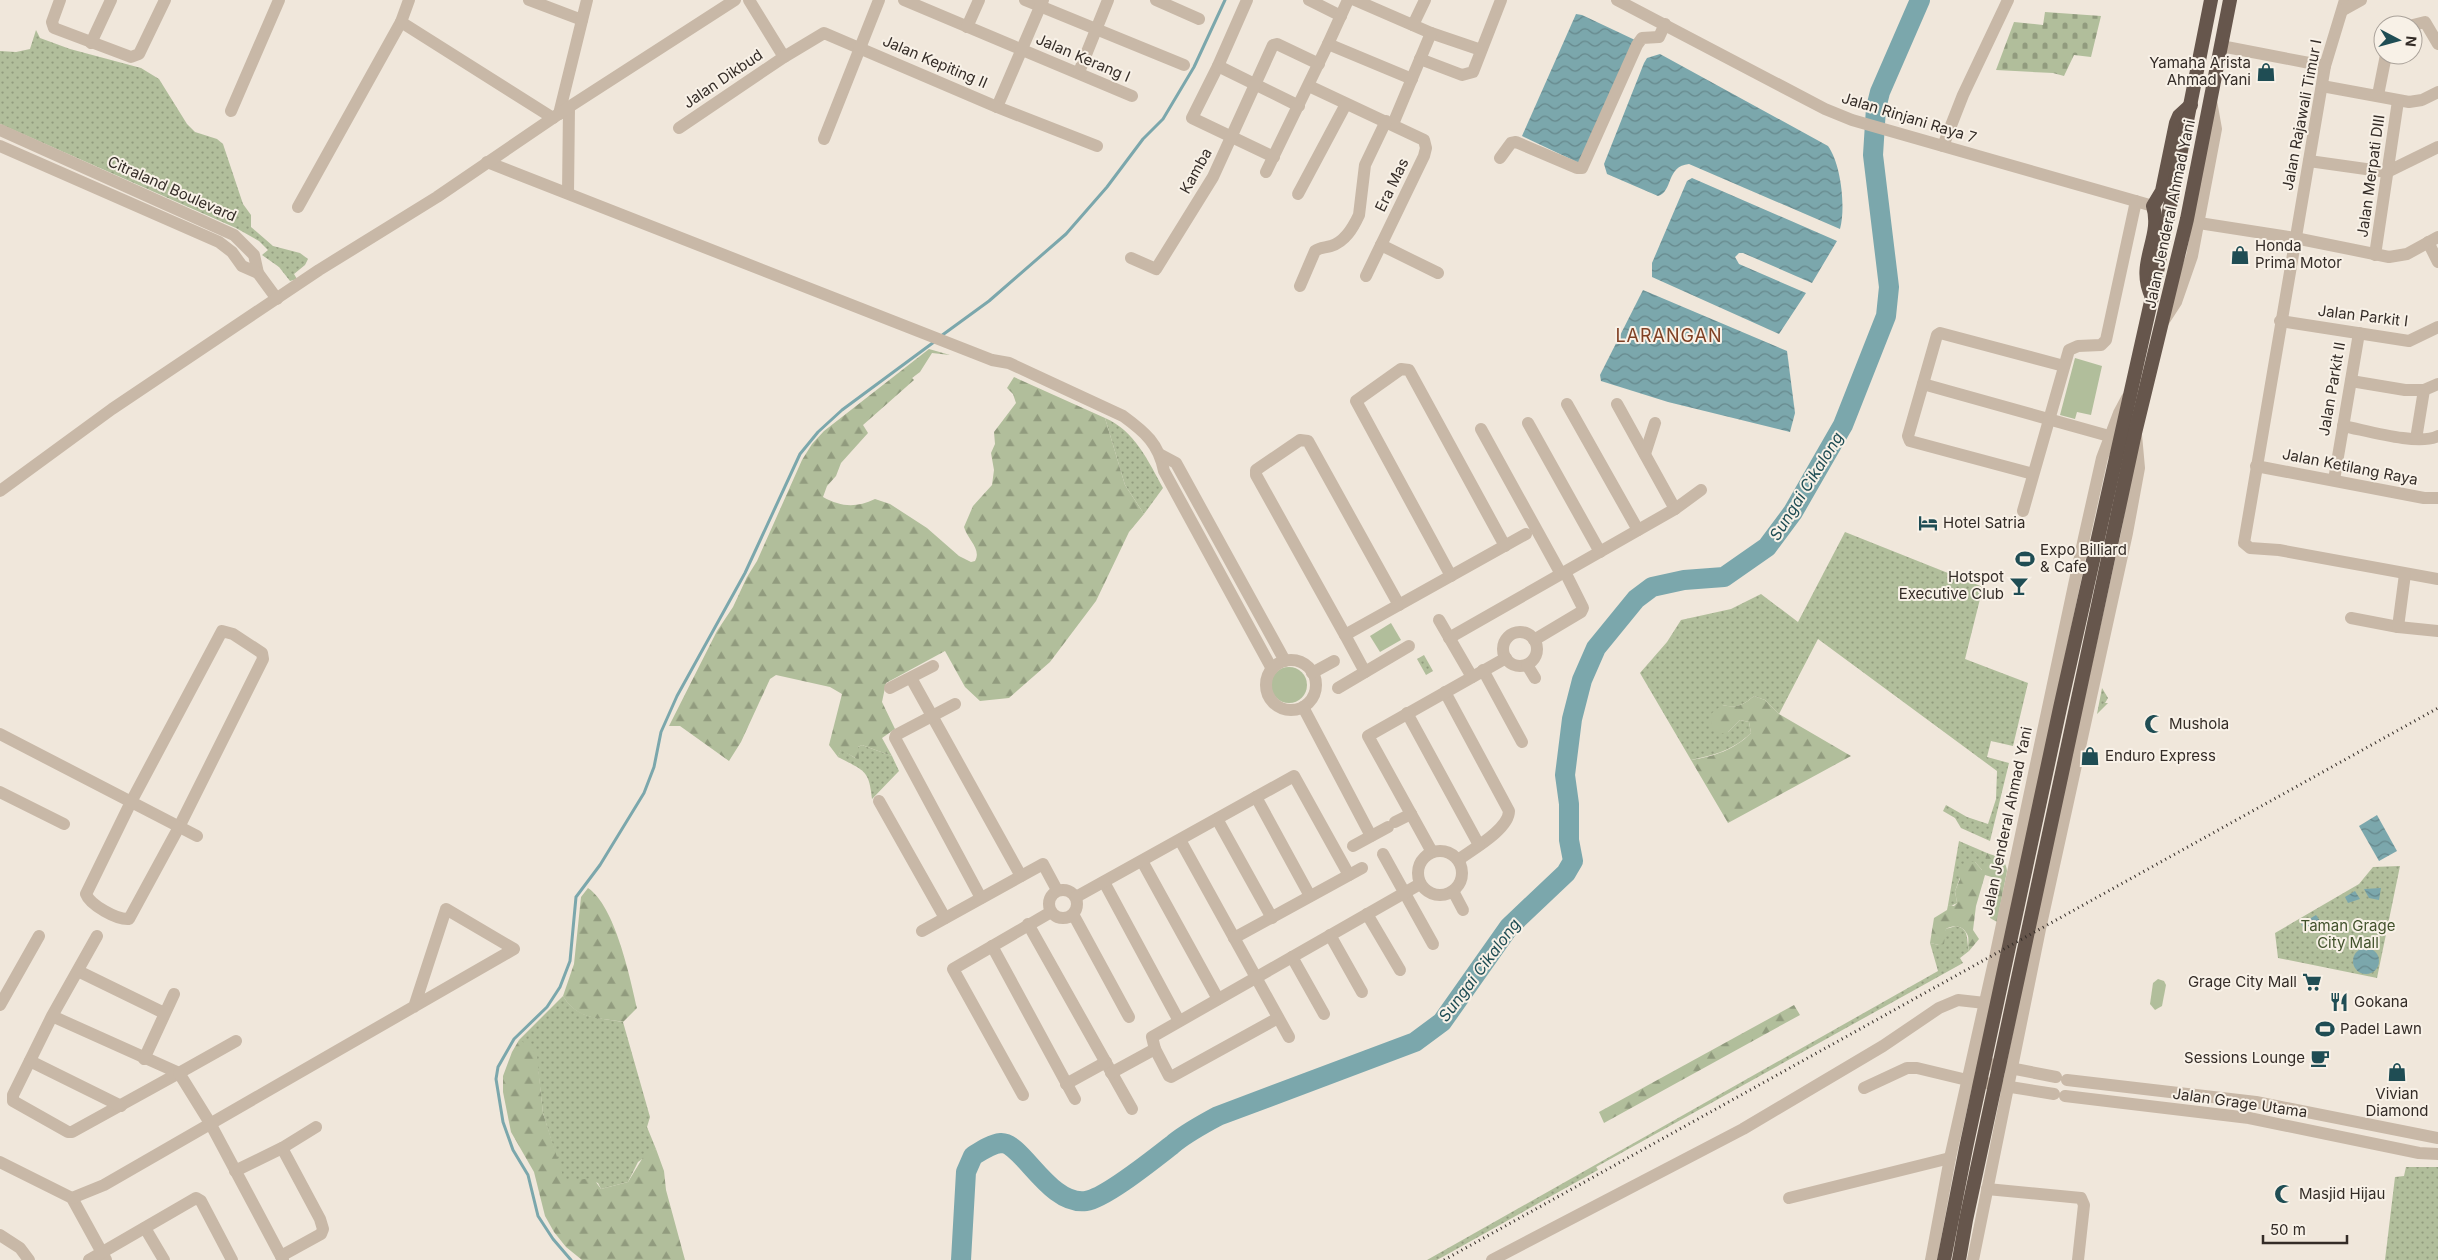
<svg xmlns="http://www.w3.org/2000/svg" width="2438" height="1260" viewBox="0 0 2438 1260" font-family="Inter,sans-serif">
<defs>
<pattern id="grass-dots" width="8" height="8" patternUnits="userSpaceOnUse" patternTransform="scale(1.25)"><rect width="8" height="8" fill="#b1be9b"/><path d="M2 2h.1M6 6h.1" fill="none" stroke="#919b7e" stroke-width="1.8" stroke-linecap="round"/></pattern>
<pattern id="forest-firs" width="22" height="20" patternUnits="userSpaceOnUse" patternTransform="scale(1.25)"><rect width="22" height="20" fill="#b1be9b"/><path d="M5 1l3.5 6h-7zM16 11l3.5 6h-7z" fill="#919b7e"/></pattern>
<pattern id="cemetery-stones" width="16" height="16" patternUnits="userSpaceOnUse" patternTransform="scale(1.25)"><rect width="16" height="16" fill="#b1be9b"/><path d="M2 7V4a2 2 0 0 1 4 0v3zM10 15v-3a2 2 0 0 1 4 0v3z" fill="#919b7e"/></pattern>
<pattern id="water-waves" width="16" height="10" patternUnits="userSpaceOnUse" patternTransform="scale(1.25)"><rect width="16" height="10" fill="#7ba7ac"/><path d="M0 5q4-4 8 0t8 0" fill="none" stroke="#66888c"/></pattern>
</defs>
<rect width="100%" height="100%" fill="#f0e7db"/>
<!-- grass -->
<g fill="url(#grass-dots)">
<path d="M36,30L40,38L70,49L141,68L159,79L187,124L195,132L217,139L223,144L243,204L251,215V227L273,246L300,253L308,259L305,265L294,274L297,279L290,281L279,267L262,255L268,250L259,241L236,228L0,124V51L16,52L30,49Z"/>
<path d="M1105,418C1134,430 1149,462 1163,488L1144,514L1125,485Z"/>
<path d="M1845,532L1983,587L1965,659L2028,683L2013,746L1991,741L1987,757L2009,763L1990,841L1961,828L1955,818L1943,811L1946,805L1967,817L1988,824L1996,799L1997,771L1818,639L1779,714L1765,700L1754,696C1742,706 1737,708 1722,705L1728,732L1740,720L1749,722L1751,733C1733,750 1715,755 1691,760L1640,673L1667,642L1681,620L1731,609L1761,594L1798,622Z"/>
<path d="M1424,655L1433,671L1426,675L1417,659Z"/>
<path d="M2102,688L2108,698L2105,703H2108L2097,714Z"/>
<path d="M862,745L892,756L899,771L872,799C869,769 864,771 838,757L841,749L855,758L858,747Z"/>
<path d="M1959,841L1987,853L1983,871L1975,862L1967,866L1961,875L1955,891L1957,903L1951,906L1948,905Z"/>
<path d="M2400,866L2377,978L2278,958L2275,933L2359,884L2373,867Z"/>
<path d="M1956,926C1970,929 1966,940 1969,951L1960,958L1963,963L1596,1167L1598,1170L1437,1260H1427L1938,971L1930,943L1939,945L1946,929Z"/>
<path d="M563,996C578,1020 598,1017 623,1022L650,1117L647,1127L656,1149L638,1162L628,1182L601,1189L598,1183C581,1177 582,1182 567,1181L562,1176L543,1113L538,1069L519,1040Z"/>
<path d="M2406,1167H2438V1260H2385L2395,1177L2404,1176Z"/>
</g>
<!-- forest -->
<g fill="url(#forest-firs)">
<path d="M929,349L950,355L932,353L920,372L912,378L914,380L863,425L868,433L841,463L836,476L827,486L823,497C841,507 856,508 875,499L890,504L927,528L959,556L971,562L975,561C982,549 967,539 964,527L973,506L992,485L994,470L991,453L995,444L994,432L1016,403L1013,394L1007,388L1014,377L1105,418L1125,485L1144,514L1129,532L1096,601L1050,662L1009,698L980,701L965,687L945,651L886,683L882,702L895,729L882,738L892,756L862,745L858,747L859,760L841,750L838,757L829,745L842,694L830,687L776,675L770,679L741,742L729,761L680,726H669L717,631L733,607L747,577L757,561L802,460L812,444L824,431Z"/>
<path d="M1754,696L1765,700L1779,714L1851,756L1728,823L1691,760C1715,756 1734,750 1751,733L1749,722L1740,720L1728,732L1719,734L1711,723L1712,713L1722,705C1737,708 1742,706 1754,696Z"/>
<path d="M1987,853C1998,857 2006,859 2007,871L1997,922L1990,918L1998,879L1985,875L1976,906L1973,930L1979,939L1969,951C1967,946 1970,938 1967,934C1963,926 1954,924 1946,929L1944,944L1939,945L1930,943L1934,918L1947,910L1948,905L1954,906L1957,903L1955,891L1960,879V869L1971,862H1975L1982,870Z"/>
<path d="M588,888C615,906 630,977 637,1008L623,1022C598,1017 578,1021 563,996L574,964L581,897Z"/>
<path d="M1794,1005L1800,1015L1604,1123L1599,1112Z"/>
<path d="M519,1040L529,1045L537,1056L543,1113L563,1176L568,1181L593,1178L601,1189L628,1182L645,1154L656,1149L664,1171L666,1190L685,1260H582L566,1247L554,1232L545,1216L534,1172L511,1132L503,1092V1076L512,1052Z"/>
</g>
<!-- cemetery -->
<path fill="url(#cemetery-stones)" d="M2045,12L2101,16L2091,57L2074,55L2064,76L2053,73L1996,70L2014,22L2043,25Z"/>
<!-- garden -->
<g fill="#b1be9b">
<path d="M2075,358L2102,366L2091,415L2077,412L2075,419L2060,415Z"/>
<path d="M1391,623L1401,640L1380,652L1370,636Z"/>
<circle cx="1289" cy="685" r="18"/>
<path d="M2158,979L2164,981L2166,985L2162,1006L2155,1010L2150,1004L2153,983Z"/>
</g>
<!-- water -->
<g fill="url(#water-waves)">
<path d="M1576,14L1582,15L1635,40L1581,164L1522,136Z"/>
<path d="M1660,54L1828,146C1841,164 1846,207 1840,229L1689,164C1666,166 1673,192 1658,196L1607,174L1604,164L1644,63L1647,58Z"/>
<path d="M1692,178L1837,241L1812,283L1743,253H1739L1735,257L1739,264L1806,293L1779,334L1652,277V263L1687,181Z"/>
<path d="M1643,290L1787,351L1795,413L1790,432L1668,402L1601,381L1600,375Z"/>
<path d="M2377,815L2397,851L2379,861L2359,826Z"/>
<path d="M2381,888L2379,900L2369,898L2364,889Z"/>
<path d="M2355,891L2360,899L2348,903L2345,897Z"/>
<path d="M2316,915L2320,921L2305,930L2301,924Z"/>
<circle cx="2366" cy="961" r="13"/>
</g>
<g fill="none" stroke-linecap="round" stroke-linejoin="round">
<!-- stream -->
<g stroke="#7ba7ac" stroke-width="3">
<path d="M941,336L989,301L1066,234L1107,187L1143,139L1163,119L1194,67L1225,0"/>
<path d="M571,1260L553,1239L538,1216L528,1175L513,1150L503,1122L496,1079L498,1067L514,1039L547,1007L560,987L570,961L576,897L600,865L644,793L654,767L661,732L677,696L745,573L800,454L818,432L842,410L934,342"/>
</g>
<!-- river -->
<path stroke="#7ba7ac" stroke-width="20" d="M961,1260L966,1172L973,1156C981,1151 991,1144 1001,1143C1022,1142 1049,1206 1086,1201C1106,1198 1155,1158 1172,1145C1186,1133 1202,1125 1218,1116L1415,1042L1442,1022L1509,927L1566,873L1573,861L1569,840V804L1565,775L1572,719L1582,680L1596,648L1636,599L1652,587L1684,580L1724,577L1767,547L1793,512L1843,425L1886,316L1889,287L1873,155L1876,108L1880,92L1920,0"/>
<!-- minor -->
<g stroke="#c8b8a7" stroke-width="12">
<path d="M60,0L52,22L54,28L131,57L139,54L165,0"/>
<path d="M529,0L582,20"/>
<path d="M749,0L784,57"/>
<path d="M904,0L1132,96"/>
<path d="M1025,0L1184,65"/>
<path d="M1156,0L1199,19"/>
<path d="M1247,0L1218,66L1192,118L1274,157"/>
<path d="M1309,0L1341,16"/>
<path d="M1355,0L1431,33L1481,50"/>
<path d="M1617,0L1825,109L1852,120L2153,206"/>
<path d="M2345,0L2325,66L2244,543L2250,548L2279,550L2438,579"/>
<path d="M2343,10L2361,0"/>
<path d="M401,22L409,0"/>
<path d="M1413,25L1425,0"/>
<path d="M2413,25L2425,22L2438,44"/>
<path d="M967,27L979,0"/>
<path d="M91,43L111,0"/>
<path d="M1328,44L1348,0"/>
<path d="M2221,46L2325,66"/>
<path d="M1420,59L1462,75L1473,72L1501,0"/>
<path d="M1218,66L1299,106"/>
<path d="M1079,72L1108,0"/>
<path d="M1309,86L1424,140L1426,148L1424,156L1366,276"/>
<path d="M2322,86L2409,102L2422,100L2438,92"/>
<path d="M2378,95L2386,55"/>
<path d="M997,107L1043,0"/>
<path d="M231,111L279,0"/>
<path d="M559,114L587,0"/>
<path d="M1393,124L1431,33"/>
<path d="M679,128L784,57L824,33L997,107L1097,146"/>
<path d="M0,130L234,235L254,255L258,273L277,299"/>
<path d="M824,139L879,0"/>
<path d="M0,146L219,242L232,252L242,266L258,273"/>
<path d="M1943,146L1963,95L2008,0"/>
<path d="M1500,158L1511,143L1516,142L1577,168H1582L1637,45L1642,38L1659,37L1665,24"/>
<path d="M2309,161L2387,172L2438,147"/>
<path d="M487,162L992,360L1009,363L1123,416C1145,432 1159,444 1164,471L1272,669"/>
<path d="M1266,172L1328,44L1412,79"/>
<path d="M568,193L569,107"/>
<path d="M1298,194L1346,104"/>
<path d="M298,207L401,22L553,118"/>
<path d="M2428,242L2438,262"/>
<path d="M1381,245L1438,273"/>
<path d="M2375,255L2398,101"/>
<path d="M1131,258L1156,269L1213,177L1273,45L1277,44L1319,64"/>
<path d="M1300,286L1315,251C1320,247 1325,248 1331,246C1345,242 1353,228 1359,215L1365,165L1386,121"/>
<path d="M2280,321L2409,341L2438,327"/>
<path d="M2351,381L2405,390H2424L2438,384"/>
<path d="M1923,384L2109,436"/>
<path d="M1567,404L1638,530"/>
<path d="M1617,404L1675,509"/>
<path d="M1528,423L1600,552"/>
<path d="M2343,426C2365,430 2418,446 2438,436"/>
<path d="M1481,429L1561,574"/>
<path d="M2416,439L2424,390"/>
<path d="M1645,454L1655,423"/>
<path d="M1161,455L1176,463L1285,661"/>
<path d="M2256,466L2424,498H2438"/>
<path d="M2033,474L1910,441L1908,436L1937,335L1940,333L2064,366"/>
<path d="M2334,480L2359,333"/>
<path d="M0,491L112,409L319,270L437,197L569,107L735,0"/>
<path d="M2023,511L2069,350L2078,346L2101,345L2106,340L2136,201"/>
<path d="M1451,576L1356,401L1401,369L1409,370L1505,546"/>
<path d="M2351,618L2398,627L2438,631"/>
<path d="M1439,620L1472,677"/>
<path d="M2398,627L2405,574"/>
<path d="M222,631L233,634L262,653L263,659L179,827L129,919C117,920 90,905 86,894L131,802Z"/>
<circle cx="1520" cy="649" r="17"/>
<path d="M1345,635L1256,475V470L1300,440L1308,441L1399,605"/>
<path d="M1449,638L1675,509L1701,490"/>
<path d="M1534,640L1581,612L1583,608L1565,572"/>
<circle cx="1291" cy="685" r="25"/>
<path d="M1527,665L1535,678"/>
<path d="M1483,670L1522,742"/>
<path d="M1365,672L1345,635L1526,534"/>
<path d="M1312,673L1334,661"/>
<path d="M911,678L1021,876"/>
<path d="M890,688L933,666"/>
<path d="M1338,688L1409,646"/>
<path d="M1445,692L1509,811C1509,829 1473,849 1458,860"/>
<path d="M955,704L896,735L895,738L981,898"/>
<path d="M1303,707L1371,836"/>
<path d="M1407,713L1479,845"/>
<path d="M0,734L197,836"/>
<path d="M0,792L64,824"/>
<path d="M1256,797L1310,896"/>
<path d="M879,801L945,918"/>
<path d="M1217,819L1272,918"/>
<path d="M1395,822L1411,814"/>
<path d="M1180,840L1289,1037"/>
<path d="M1353,846L1388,827"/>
<circle cx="1440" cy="873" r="22"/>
<path d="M1432,852L1368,736L1506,658"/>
<path d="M1383,854L1433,944"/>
<path d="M1142,861L1218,999"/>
<path d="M1104,882L1179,1021"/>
<circle cx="1063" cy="904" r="14"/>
<path d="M1453,891L1463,910"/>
<path d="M1076,897L1294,776L1349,875"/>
<path d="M1073,914L1129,1017"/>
<path d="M1367,914L1400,970"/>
<path d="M1028,924L1132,1109"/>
<path d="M922,931L1043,864L1057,890"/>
<path d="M1330,935L1362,992"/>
<path d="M1234,938L1362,868"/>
<path d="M992,946L1075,1099"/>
<path d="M1292,957L1324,1014"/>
<path d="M78,971L164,1013"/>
<path d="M0,1005L39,936"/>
<path d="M52,1016L179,1073L72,1132H68L13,1101V1095L52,1016L97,936"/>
<path d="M236,1041L179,1073L210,1123L283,1260"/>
<path d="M1155,1049L1152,1037L1420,884"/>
<path d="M144,1059L174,994"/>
<path d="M30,1061L121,1106"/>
<path d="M1974,1061L2056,1077"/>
<path d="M1111,1073L1155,1049L1169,1076L1171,1077L1278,1018"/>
<path d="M2067,1080L2256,1102L2438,1138"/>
<path d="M1066,1084L1106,1062"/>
<path d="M1864,1088L1907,1068H1917L1967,1080L2054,1094"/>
<path d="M1023,1095L953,969L1051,912"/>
<path d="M2065,1096L2249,1118L2419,1153L2438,1154"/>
<path d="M0,1162L72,1198L106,1260"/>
<path d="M235,1171L282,1148L316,1127"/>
<path d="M1987,1189L2081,1198L2084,1205L2078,1260"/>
<path d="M72,1198L104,1185L514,949L446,909L414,1007"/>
<path d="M1789,1198L1950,1158"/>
<path d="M145,1228L164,1260"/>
<path d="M0,1235L20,1248L29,1260"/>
<path d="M281,1256L321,1234L323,1229L320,1219L282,1148"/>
<path d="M89,1260L196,1198L201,1201L232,1260"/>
<path d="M1492,1260L1743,1129L1883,1046L1939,1008L1958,1000L1985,1003"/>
</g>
<!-- tertiary -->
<g stroke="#c8b8a7" stroke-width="12">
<path d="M2199,223L2295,238L2389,257L2407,254L2438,237"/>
<path d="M2163,322L2176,302L2192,256L2216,129L2211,101"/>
<path d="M1931,1260L1950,1158L1994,962L2084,538L2102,458L2119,413L2127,398"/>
<path d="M1973,1260L2040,929L2127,533L2139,468L2136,435"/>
</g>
<!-- trunk -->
<g stroke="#66564c" stroke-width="14">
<path d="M2152,297C2135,263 2163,238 2153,206L2162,191L2176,123L2179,116L2191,105"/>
<path d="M1944,1260L1966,1148L2060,708L2152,297L2211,0"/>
<path d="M1959,1260L1966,1220L2135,433L2187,219L2230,0"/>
</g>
<!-- rail -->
<path stroke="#342c27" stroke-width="3" stroke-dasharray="1 4" stroke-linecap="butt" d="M1444,1260L2438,708"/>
</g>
<!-- icons -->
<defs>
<g id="shop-bare" transform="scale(1.5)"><path d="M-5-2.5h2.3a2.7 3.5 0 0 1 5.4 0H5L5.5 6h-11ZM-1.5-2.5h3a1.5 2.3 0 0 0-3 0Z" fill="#1f4d54" stroke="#f8f1e7" stroke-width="2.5" paint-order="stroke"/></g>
<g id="hotel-bare" transform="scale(1.5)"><path d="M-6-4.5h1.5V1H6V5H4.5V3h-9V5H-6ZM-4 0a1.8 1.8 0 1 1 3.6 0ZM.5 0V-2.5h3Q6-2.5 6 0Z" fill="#1f4d54" stroke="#f8f1e7" stroke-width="2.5" paint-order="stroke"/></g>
<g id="stadium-bare" transform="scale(1.5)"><path d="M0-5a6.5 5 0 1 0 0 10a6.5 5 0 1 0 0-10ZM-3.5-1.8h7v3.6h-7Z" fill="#1f4d54" stroke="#f8f1e7" stroke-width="2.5" paint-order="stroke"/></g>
<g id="bar-bare" transform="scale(1.5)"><path d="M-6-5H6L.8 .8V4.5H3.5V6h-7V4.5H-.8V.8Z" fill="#1f4d54" stroke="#f8f1e7" stroke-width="2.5" paint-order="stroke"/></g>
<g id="mosque-bare" transform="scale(1.5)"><path d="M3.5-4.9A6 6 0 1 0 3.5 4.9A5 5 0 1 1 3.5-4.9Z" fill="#1f4d54" stroke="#f8f1e7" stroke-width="2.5" paint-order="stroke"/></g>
<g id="supermarket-bare" transform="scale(1.5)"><path d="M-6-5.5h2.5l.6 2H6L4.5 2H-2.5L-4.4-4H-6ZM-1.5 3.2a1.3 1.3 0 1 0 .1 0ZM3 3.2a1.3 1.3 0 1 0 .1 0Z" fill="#1f4d54" stroke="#f8f1e7" stroke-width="2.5" paint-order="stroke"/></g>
<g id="restaurant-bare" transform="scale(1.5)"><path d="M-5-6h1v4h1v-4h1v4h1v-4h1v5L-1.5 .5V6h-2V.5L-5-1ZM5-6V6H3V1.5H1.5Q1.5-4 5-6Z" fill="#1f4d54" stroke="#f8f1e7" stroke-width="2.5" paint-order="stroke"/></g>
<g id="cafe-bare" transform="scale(1.5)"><path d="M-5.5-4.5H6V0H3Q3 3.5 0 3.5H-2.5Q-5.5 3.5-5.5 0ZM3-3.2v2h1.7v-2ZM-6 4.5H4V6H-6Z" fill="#1f4d54" stroke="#f8f1e7" stroke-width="2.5" paint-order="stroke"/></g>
</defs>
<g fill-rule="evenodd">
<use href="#shop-bare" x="2266" y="72"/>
<use href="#shop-bare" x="2240" y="255"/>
<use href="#hotel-bare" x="1928" y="523"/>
<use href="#stadium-bare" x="2025" y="559"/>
<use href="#bar-bare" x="2019" y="586"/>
<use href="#mosque-bare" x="2154" y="724"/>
<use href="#shop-bare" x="2090" y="756"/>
<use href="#supermarket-bare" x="2312" y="982"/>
<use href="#restaurant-bare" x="2339" y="1002"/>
<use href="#stadium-bare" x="2325" y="1029"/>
<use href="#cafe-bare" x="2320" y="1058"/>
<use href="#shop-bare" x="2397" y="1072"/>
<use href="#mosque-bare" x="2284" y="1194"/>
</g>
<g text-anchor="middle" stroke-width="4" stroke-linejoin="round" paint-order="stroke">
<!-- street labels -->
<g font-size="15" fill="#342c27" stroke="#f8f1e7">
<text transform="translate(1083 58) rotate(23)" y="5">Jalan Kerang I</text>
<text transform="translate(935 62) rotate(23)" y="5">Jalan Kepiting II</text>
<text transform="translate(723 79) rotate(-34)" y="5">Jalan Dikbud</text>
<text transform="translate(2302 115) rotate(-79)" y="5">Jalan Rajawali Timur I</text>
<text transform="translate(1909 118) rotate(17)" y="5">Jalan Rinjani Raya 7</text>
<text transform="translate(1196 171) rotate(-61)" y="5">Kamba</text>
<text transform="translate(2371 176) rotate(-82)" y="5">Jalan Merpati DIII</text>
<text transform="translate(1392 185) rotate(-64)" y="5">Era Mas</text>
<text transform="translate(172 189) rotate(24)" y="5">Citraland Boulevard</text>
<text transform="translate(2170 214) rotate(-78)" y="5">Jalan Jenderal Ahmad Yani</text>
<text transform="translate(2363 316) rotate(7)" y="5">Jalan Parkit I</text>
<text transform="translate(2332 389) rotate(-80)" y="5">Jalan Parkit II</text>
<text transform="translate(2350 467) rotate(11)" y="5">Jalan Ketilang Raya</text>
<text transform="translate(2007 821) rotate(-78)" y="5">Jalan Jenderal Ahmad Yani</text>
<text transform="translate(2240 1103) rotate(8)" y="5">Jalan Grage Utama</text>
</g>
<!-- poi labels -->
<g font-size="15" fill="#342c27" stroke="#f8f1e7" text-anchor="start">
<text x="2251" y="68" text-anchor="end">Yamaha Arista<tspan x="2251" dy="17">Ahmad Yani</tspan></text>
<text x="2255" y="251">Honda<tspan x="2255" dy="17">Prima Motor</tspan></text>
<text x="1943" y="528">Hotel Satria</text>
<text x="2040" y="555">Expo Billiard<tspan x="2040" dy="17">&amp; Cafe</tspan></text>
<text x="2004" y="582" text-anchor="end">Hotspot<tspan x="2004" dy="17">Executive Club</tspan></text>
<text x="2169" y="729">Mushola</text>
<text x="2105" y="761">Enduro Express</text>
<text x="2297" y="987" text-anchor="end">Grage City Mall</text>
<text x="2354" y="1007">Gokana</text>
<text x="2340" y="1034">Padel Lawn</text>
<text x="2305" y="1063" text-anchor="end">Sessions Lounge</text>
<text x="2397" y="1099" text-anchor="middle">Vivian<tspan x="2397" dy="17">Diamond</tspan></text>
<text x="2299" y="1199">Masjid Hijau</text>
</g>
<!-- park labels -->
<g font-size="15" fill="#42522c" stroke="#f8f1e7">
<text x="2348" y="931">Taman Grage<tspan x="2348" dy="17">City Mall</tspan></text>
</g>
<!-- water labels -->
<g font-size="16" font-style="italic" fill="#1f4d54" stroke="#f8f1e7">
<text transform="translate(1806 486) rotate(-58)" y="6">Sungai Cikalong</text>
<text transform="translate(1479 970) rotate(-53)" y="6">Sungai Cikalong</text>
</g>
<!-- quarter labels -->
<g font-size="18" letter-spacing="1" fill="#804024" stroke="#f8f1e7">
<text x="1669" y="342">LARANGAN</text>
</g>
</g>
<!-- north arrow -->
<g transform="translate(2398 40) rotate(96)"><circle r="24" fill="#f8f1e7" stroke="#aaa29a"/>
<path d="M0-4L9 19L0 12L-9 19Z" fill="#1f4d54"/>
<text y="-8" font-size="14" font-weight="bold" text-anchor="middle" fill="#342c27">N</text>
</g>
<!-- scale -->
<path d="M2263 1235v8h84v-8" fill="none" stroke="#342c27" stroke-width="2.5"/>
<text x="2270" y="1235" font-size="15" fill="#342c27" stroke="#f8f1e7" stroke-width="4" paint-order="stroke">50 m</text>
</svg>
